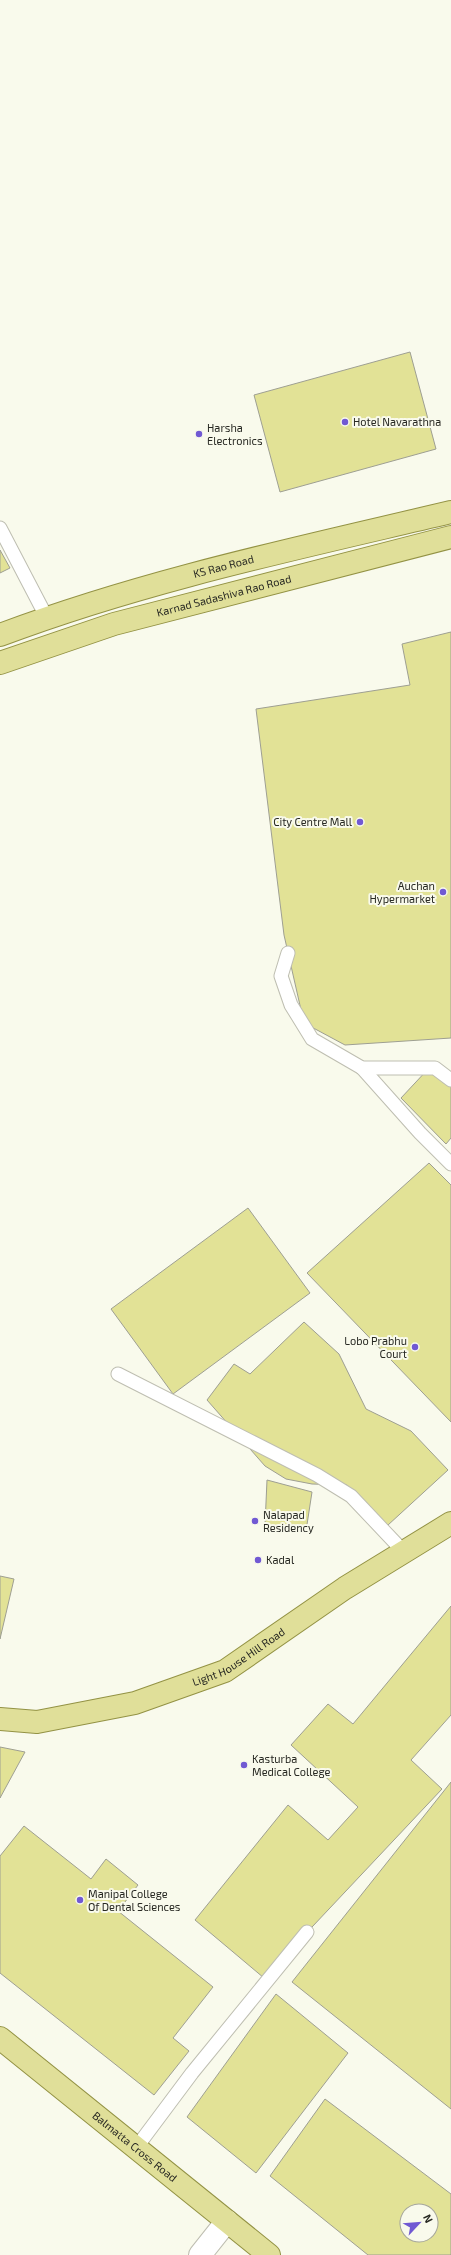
<svg xmlns="http://www.w3.org/2000/svg" width="451" height="2255" viewBox="0 0 451 2255" font-family="'Exo 2',sans-serif">
<rect width="100%" height="100%" fill="#f9faec"/>
<!-- building -->
<g fill="#e2e296" stroke="#9e9f92" fill-rule="evenodd">
<path d="M410,352L436,449L280,492L254,395Z"/>
<path d="M0,550L10,568L0,573Z"/>
<path d="M451,632V1038L345,1045L304,1023L284,935L256,709L410,685L402,644Z"/>
<path d="M429,1068L451,1083V1138L446,1144L401,1098Z"/>
<path d="M429,1163L451,1185V1422L307,1273Z"/>
<path d="M248,1208L310,1293L173,1394L111,1309Z"/>
<path d="M304,1322L339,1354L366,1409L411,1431L448,1470L388,1525L347,1485L312,1484L286,1479L265,1466L207,1400L234,1364L250,1374Z"/>
<path d="M267,1480L312,1492L306,1531L265,1525Z"/>
<path d="M0,1576L14,1579L0,1639Z"/>
<path d="M451,1606V1715L411,1760L442,1789L264,1978L195,1920L288,1805L328,1840L358,1807L291,1745L328,1704L353,1724Z"/>
<path d="M0,1747L25,1752L0,1798Z"/>
<path d="M451,1782V2109L292,1982Z"/>
<path d="M24,1826L91,1879L106,1859L138,1885L118,1911L213,1987L173,2038L189,2051L154,2095L0,1973V1856Z"/>
<path d="M276,1994L348,2053L256,2173L187,2117Z"/>
<path d="M325,2099L451,2194V2255H368L270,2176ZM407,2211H431V2235H407Z"/>
</g>
<g fill="none" stroke-linecap="round" stroke-linejoin="round">
<!-- lane casing -->
<g stroke="#bebeb1" stroke-width="15">
<g id="lane">
<path d="M0,528L47,618"/>
<path d="M288,953L281,976L291,1005L312,1039L362,1068H435L451,1080"/>
<path d="M362,1068L420,1133L451,1164"/>
<path d="M118,1374L317,1475L351,1496L404,1552"/>
<path d="M136,2148L192,2073L307,1932"/>
</g>
</g>
<!-- street casing -->
<g stroke="#bebeb1" stroke-width="24">
<path id="street" d="M200,2255L227,2221"/>
</g>
<!-- primary casing -->
<g stroke="#939244" stroke-width="24">
<g id="primary">
<path id="s1" d="M0,635C146,580 299,548 451,512"/>
<path id="s2" d="M0,663L114,624L451,537"/>
<path id="s3" d="M0,1719L37,1722L135,1703L225,1671L345,1588L451,1523"/>
<path id="s4" d="M0,2038L269,2255"/>
</g>
</g>
<!-- lane -->
<use href="#lane" stroke="#fff" stroke-width="13"/>
<!-- street -->
<use href="#street" stroke="#fff" stroke-width="22"/>
<!-- primary -->
<use href="#primary" stroke="#e0df99" stroke-width="22"/>
</g>
<!-- markers -->
<g fill="#7159d3" stroke="#f9faec" stroke-width="1.5">
<circle cx="345" cy="422" r="4"/>
<circle cx="199" cy="434" r="4"/>
<circle cx="360" cy="822" r="4"/>
<circle cx="443" cy="892" r="4"/>
<circle cx="415" cy="1347" r="4"/>
<circle cx="255" cy="1521" r="4"/>
<circle cx="258" cy="1560" r="4"/>
<circle cx="244" cy="1765" r="4"/>
<circle cx="80" cy="1900" r="4"/>
</g>
<g text-anchor="middle" stroke-width="4" stroke-linejoin="round" paint-order="stroke">
<!-- poi labels -->
<g font-size="11" fill="#282923" stroke="#f9faec" text-anchor="start">
<text x="353" y="426">Hotel Navarathna</text>
<text x="207" y="432">Harsha<tspan x="207" dy="13">Electronics</tspan></text>
<text x="352" y="826" text-anchor="end">City Centre Mall</text>
<text x="435" y="890" text-anchor="end">Auchan<tspan x="435" dy="13">Hypermarket</tspan></text>
<text x="407" y="1345" text-anchor="end">Lobo Prabhu<tspan x="407" dy="13">Court</tspan></text>
<text x="263" y="1519">Nalapad<tspan x="263" dy="13">Residency</tspan></text>
<text x="266" y="1564">Kadal</text>
<text x="252" y="1763">Kasturba<tspan x="252" dy="13">Medical College</tspan></text>
<text x="88" y="1898">Manipal College<tspan x="88" dy="13">Of Dental Sciences</tspan></text>
</g>
<!-- street labels -->
<g font-size="11" fill="#282923" stroke="#f9faec">
<text dy="4" stroke="none"><textPath href="#s1" startOffset="234">KS Rao Road</textPath></text>
<text dy="4" stroke="none"><textPath href="#s2" startOffset="234">Karnad Sadashiva Rao Road</textPath></text>
<text dy="4" stroke="none"><textPath href="#s3" startOffset="251">Light House Hill Road</textPath></text>
<text dy="4" stroke="none"><textPath href="#s4" startOffset="173">Balmatta Cross Road</textPath></text>
</g>
</g>
<!-- north arrow -->
<g transform="translate(419 2223) rotate(64)"><circle r="19" fill="#f9faec" stroke="#a5a69c"/>
<path d="M0-3L7 15L0 10L-7 15Z" fill="#7159d3"/>
<text y="-6" font-size="11" font-weight="bold" text-anchor="middle" fill="#282923">N</text>
</g>
</svg>
